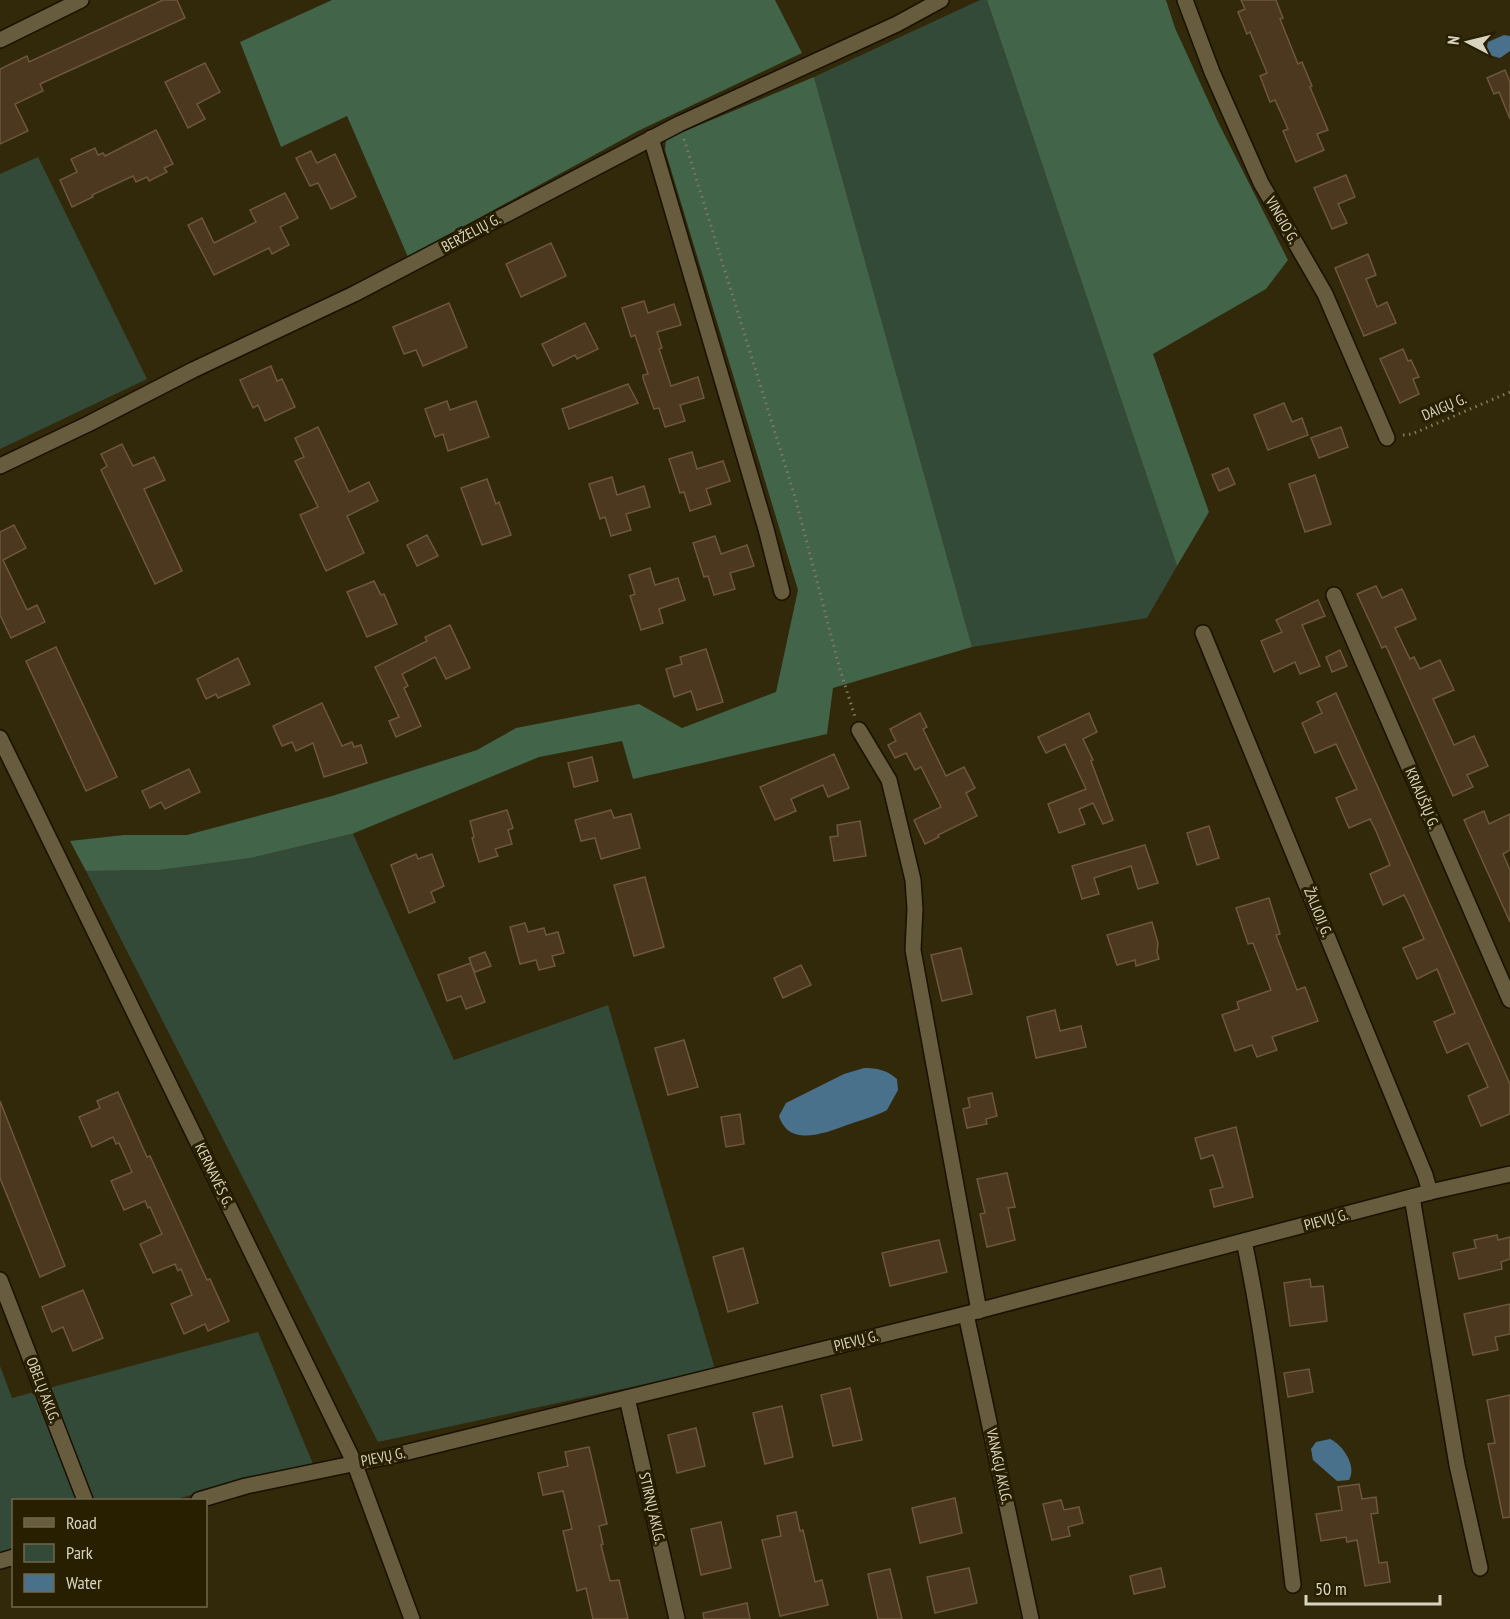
<svg xmlns="http://www.w3.org/2000/svg" width="1510" height="1619" viewBox="0 0 1510 1619" font-family="'PT Sans Narrow',sans-serif">
<rect width="100%" height="100%" fill="#32280a"/>
<!-- green -->
<g fill="#344a38">
<path d="M980,0H987L1177,566L1147,618L972,647L814,77Z"/>
<path d="M38,157L147,379L0,449V174Z"/>
<path d="M353,834L454,1060L608,1005L715,1369L378,1442L86,871L160,870L251,858Z"/>
<path d="M258,1332L313,1464L235,1482L174,1500H14L13,1549L0,1554V1366L12,1398Z"/>
</g>
<!-- forest -->
<g fill="#426448">
<path d="M332,0H775L802,53L638,131L408,257L347,116L281,147L240,42Z"/>
<path d="M987,0H1166L1175,28L1218,122L1288,260L1266,289L1153,354L1209,512L1177,566Z"/>
<path d="M814,77L972,647L833,688L827,734L633,779L622,741L539,757L352,834L251,858L160,870L86,871L70,841L124,835H187L332,796L477,750L516,728L639,704L682,728L776,692L798,590L665,150L666,139Z"/>
</g>
<!-- water -->
<g fill="#4a718b">
<path d="M1504,35L1510,36V51L1500,58L1489,55L1486,51L1488,42Z"/>
<path d="M864,1068C877,1068 887,1070 897,1079L898,1090L887,1110C874,1117 861,1120 847,1125C825,1133 789,1148 779,1116L786,1103L844,1074Z"/>
<path d="M1330,1439C1343,1445 1357,1466 1349,1480L1337,1481L1313,1460L1311,1449L1316,1442Z"/>
</g>
<!-- building -->
<g fill="#4c381f" stroke="#6d573d" stroke-width="1.5">
<path d="M163,0H177L185,18L40,84L43,91L15,104L28,131L0,144V69L27,56L29,62Z"/>
<path d="M1241,0H1276L1283,18L1280,19L1298,64L1302,62L1312,86L1310,87L1328,130L1317,134L1324,150L1296,162L1283,131L1288,129L1275,100L1270,102L1260,76L1267,73L1250,32L1247,34L1238,12L1245,9Z"/>
<path d="M205,63L220,92L197,104L205,119L188,128L165,82Z"/>
<path d="M1505,70L1510,82V119L1499,92L1494,94L1487,78Z"/>
<path d="M156,130L173,164L164,168L167,172L149,181L147,177L136,182L133,176L92,195L93,197L72,207L60,180L77,172L71,159L95,148L98,155L103,153L105,156Z"/>
<path d="M311,151L317,163L335,154L356,197L331,209L318,183L310,186L296,158Z"/>
<path d="M1346,175L1355,197L1338,204L1347,223L1332,229L1314,188Z"/>
<path d="M285,193L298,218L280,227L289,245L272,254L269,248L214,275L188,225L202,218L214,243L256,222L250,210Z"/>
<path d="M551,243L566,276L521,297L506,264Z"/>
<path d="M1368,254L1376,275L1366,279L1377,307L1387,302L1396,323L1364,336L1335,268Z"/>
<path d="M644,301L648,313L674,304L681,325L657,332L662,348L659,349L671,386L698,377L704,398L680,405L685,421L665,427L659,408L654,409L650,398L643,378V375L648,374L635,335L631,337L622,308Z"/>
<path d="M449,303L467,347L423,366L416,350L404,354L393,327Z"/>
<path d="M585,323L598,349L577,359L575,355L553,366L542,344Z"/>
<path d="M1403,349L1408,361L1411,360L1419,377L1413,379L1419,394L1400,403L1380,359Z"/>
<path d="M271,366L277,381L282,379L295,407L265,421L258,405L253,408L240,380Z"/>
<path d="M628,384L638,403L569,429L562,409Z"/>
<path d="M447,401L450,410L476,401L489,437L448,451L443,434L435,437L425,409Z"/>
<path d="M1284,403L1292,422L1302,418L1308,435L1268,450L1254,415Z"/>
<path d="M318,427L349,492L369,482L378,501L347,516L364,553L326,571L300,515L318,507L295,461L304,457L295,438Z"/>
<path d="M1341,427L1348,447L1319,458L1311,438Z"/>
<path d="M122,444L133,466L154,457L165,480L144,489L182,571L155,584L101,470L107,466L101,454Z"/>
<path d="M692,452L697,469L723,461L730,481L706,489L711,504L690,511L684,492L680,493L669,459Z"/>
<path d="M1228,468L1235,484L1219,491L1212,475Z"/>
<path d="M1315,475L1331,524L1305,532L1289,484Z"/>
<path d="M612,477L617,495L644,486L650,507L626,514L631,530L611,536L605,517L600,519L589,484Z"/>
<path d="M487,479L496,504L499,502L511,535L482,545L461,488Z"/>
<path d="M14,525L26,548L3,560L27,610L37,605L45,622L11,638L0,615V532Z"/>
<path d="M427,535L438,556L417,566L407,545Z"/>
<path d="M715,536L721,554L747,545L754,566L730,573L735,589L714,595L708,576L704,577L693,543Z"/>
<path d="M650,568L655,585L678,578L685,600L659,609L663,623L641,630L630,596L635,594L629,575Z"/>
<path d="M374,581L381,595L384,594L397,624L367,637L347,592Z"/>
<path d="M1376,586L1382,598L1402,589L1416,619L1395,628L1410,659L1414,657L1420,669L1440,660L1454,690L1433,699L1454,745L1474,736L1488,766L1467,775L1473,787L1453,796L1386,646L1382,648L1357,594Z"/>
<path d="M1318,600L1325,616L1302,625L1320,666L1300,674L1295,662L1274,672L1261,641L1282,632L1276,620Z"/>
<path d="M450,625L470,668L446,679L435,657L402,674L408,686L404,688L421,726L396,737L389,721L399,717L375,667L427,641L425,637Z"/>
<path d="M56,647L117,777L86,791L26,661Z"/>
<path d="M706,649L723,702L697,710L691,691L674,697L666,669L682,664L680,657Z"/>
<path d="M1340,650L1347,666L1332,672L1326,657Z"/>
<path d="M238,658L250,684L218,698L216,694L206,699L197,679Z"/>
<path d="M1336,693L1510,1084V1114L1481,1126L1468,1096L1488,1087L1468,1043L1447,1053L1434,1022L1455,1013L1437,969L1417,979L1403,948L1424,939L1410,907L1404,895L1383,905L1370,874L1390,865L1376,831L1370,819L1349,828L1336,798L1357,789L1336,744L1315,753L1302,723L1322,713L1317,702Z"/>
<path d="M322,703L342,746L352,742L354,747L361,745L367,763L324,777L313,743L296,751L292,742L282,746L273,726Z"/>
<path d="M920,713L927,727L923,729L946,776L964,767L975,788L966,793L977,816L938,835L939,837L925,844L914,820L941,807L921,767L915,770L906,753L895,758L888,745L896,741L890,729Z"/>
<path d="M1089,713L1097,732L1083,739L1093,760L1091,761L1113,820L1103,824L1093,803L1079,809L1085,824L1059,833L1048,804L1086,789L1065,744L1046,753L1038,737Z"/>
<path d="M834,754L849,788L828,797L823,785L791,799L796,811L775,820L760,787Z"/>
<path d="M592,757L598,781L574,787L568,763Z"/>
<path d="M189,769L200,792L165,809L161,802L150,808L142,791Z"/>
<path d="M507,810L513,828L508,830L512,844L495,849L498,856L479,862L472,838L474,837L470,821Z"/>
<path d="M611,810L614,818L631,814L640,848L601,859L595,838L581,841L575,820Z"/>
<path d="M1484,811L1489,824L1510,814V850L1503,854L1510,870V922L1464,820Z"/>
<path d="M860,821L866,856L834,861L830,837L838,836L837,825Z"/>
<path d="M1209,826L1219,858L1197,865L1187,833Z"/>
<path d="M1145,845L1158,883L1138,889L1131,866L1094,878L1099,894L1082,899L1072,866Z"/>
<path d="M416,854L418,859L432,854L444,886L431,892L435,902L409,913L391,865Z"/>
<path d="M645,877L664,947L634,956L614,885Z"/>
<path d="M1269,898L1280,934L1276,935L1297,990L1305,987L1318,1021L1272,1037L1277,1050L1257,1057L1252,1045L1235,1051L1222,1015L1239,1009L1237,1002L1271,990L1253,943L1248,944L1236,908Z"/>
<path d="M1152,922L1158,943L1157,952L1159,959L1136,966L1135,960L1117,965L1107,935Z"/>
<path d="M525,923L528,932L544,928L546,935L558,932L564,953L552,956L555,966L539,970L536,960L520,964L510,927Z"/>
<path d="M961,948L972,994L942,1001L931,955Z"/>
<path d="M485,952L491,966L475,972L471,964L485,1002L466,1009L461,996L447,1001L438,975L471,963L469,958Z"/>
<path d="M801,965L811,985L783,998L774,978Z"/>
<path d="M1055,1010L1060,1031L1081,1026L1086,1047L1036,1058L1027,1017Z"/>
<path d="M684,1040L698,1087L668,1095L655,1048Z"/>
<path d="M118,1092L147,1157L150,1156L207,1280L210,1279L229,1321L208,1331L205,1324L184,1334L171,1304L192,1295L181,1269L178,1271L175,1264L153,1273L140,1244L162,1234L150,1207L148,1208L145,1201L124,1210L111,1181L132,1172L119,1143L116,1144L113,1137L92,1147L79,1117L100,1108L97,1101Z"/>
<path d="M992,1093L997,1116L986,1119L987,1124L967,1128L963,1109L970,1107L968,1098Z"/>
<path d="M0,1101L65,1266L40,1277L0,1178Z"/>
<path d="M740,1114L744,1144L726,1147L721,1117Z"/>
<path d="M1236,1127L1253,1197L1214,1207L1210,1190L1223,1187L1213,1155L1201,1159L1195,1138Z"/>
<path d="M1007,1173L1015,1207L1008,1208L1015,1240L987,1247L980,1214L985,1213L977,1179Z"/>
<path d="M1497,1235L1498,1240L1510,1237V1259L1501,1262L1502,1269L1459,1279L1453,1253L1476,1248L1474,1240Z"/>
<path d="M939,1240L947,1272L890,1286L882,1253Z"/>
<path d="M743,1248L758,1303L728,1312L713,1257Z"/>
<path d="M1310,1279L1311,1287L1323,1286L1327,1321L1290,1326L1284,1283Z"/>
<path d="M83,1290L103,1338L73,1351L63,1327L52,1332L42,1307Z"/>
<path d="M1510,1304V1334L1495,1337L1498,1350L1473,1355L1464,1314Z"/>
<path d="M1309,1369L1313,1392L1288,1397L1284,1373Z"/>
<path d="M850,1388L862,1440L833,1446L821,1395Z"/>
<path d="M1510,1395V1517L1503,1518L1488,1444L1495,1443L1487,1400Z"/>
<path d="M782,1406L793,1457L765,1464L753,1413Z"/>
<path d="M696,1428L705,1466L677,1473L668,1435Z"/>
<path d="M589,1447L607,1524L599,1526L603,1544L601,1545L610,1581L619,1580L628,1619H593L586,1588L577,1591L563,1531L572,1529L563,1491L543,1495L538,1473L568,1466L565,1452Z"/>
<path d="M1359,1484L1362,1499L1376,1497L1378,1513L1371,1514L1379,1563L1387,1562L1390,1582L1365,1586L1357,1540L1347,1542L1346,1537L1321,1541L1316,1514L1342,1510L1338,1487Z"/>
<path d="M955,1498L962,1533L920,1543L912,1508Z"/>
<path d="M1061,1500L1064,1510L1079,1507L1083,1523L1068,1527L1070,1536L1052,1540L1043,1504Z"/>
<path d="M796,1512L800,1531L803,1530L815,1582L822,1580L828,1605L780,1616L762,1540L781,1536L777,1516Z"/>
<path d="M721,1522L731,1568L701,1575L691,1529Z"/>
<path d="M969,1568L977,1603L935,1613L927,1577Z"/>
<path d="M1161,1568L1165,1587L1134,1594L1130,1576Z"/>
<path d="M890,1569L902,1619H878L868,1574Z"/>
<path d="M747,1603L750,1619H704L703,1613Z"/>
</g>
<g fill="none" stroke-linecap="round" stroke-linejoin="round">
<!-- minor casing -->
<g stroke="#191100" stroke-width="18">
<g id="minor">
<path d="M1185,0L1212,72L1261,183L1325,294L1387,438"/>
<path d="M0,40L81,0"/>
<path d="M651,138L766,529L782,592"/>
<path d="M0,466L88,424L193,370L354,294L679,124L897,24L941,0"/>
<path d="M1334,595L1510,1000"/>
<path d="M1203,633L1425,1175L1430,1192"/>
<path d="M859,730L889,780L913,880L915,909L913,950L979,1311"/>
<path d="M0,738L354,1462L412,1619"/>
<path d="M1412,1197L1457,1465L1480,1568"/>
<path d="M1244,1241C1268,1355 1279,1470 1293,1585"/>
<path d="M0,1280L85,1500"/>
<path d="M966,1314L1031,1619"/>
<path d="M627,1398L677,1619"/>
<path d="M199,1500L246,1486L400,1454L966,1314L1430,1192L1510,1174"/>
<path d="M0,1561L14,1557"/>
</g>
</g>
<!-- path -->
<g stroke="#817961" stroke-width="3" stroke-dasharray="1.5 4.5" stroke-linecap="butt">
<path d="M684,139L795,497L839,666L855,717"/>
<path d="M1403,435L1412,434L1510,392"/>
</g>
<!-- minor -->
<use href="#minor" stroke="#675c3d" stroke-width="15"/>
</g>
<g text-anchor="middle" stroke-width="6" stroke-linejoin="round" paint-order="stroke">
<!-- street labels -->
<g font-size="15" fill="#d9d3c2" stroke="#281f01">
<text transform="translate(1282 220) rotate(60)" y="5">VINGIO G.</text>
<text transform="translate(471 233) rotate(-28)" y="5">BERŽELIŲ G.</text>
<text transform="translate(1444 407) rotate(-23)" y="5">DAIGŲ G.</text>
<text transform="translate(1422 798) rotate(67)" y="5">KRIAUŠIŲ G.</text>
<text transform="translate(1318 912) rotate(68)" y="5">ŽALIOJI G.</text>
<text transform="translate(214 1175) rotate(64)" y="5">KERNAVĖS G.</text>
<text transform="translate(1326 1220) rotate(-15)" y="5">PIEVŲ G.</text>
<text transform="translate(856 1341) rotate(-14)" y="5">PIEVŲ G.</text>
<text transform="translate(43 1390) rotate(69)" y="5">OBELŲ AKLG.</text>
<text transform="translate(383 1457) rotate(-11)" y="5">PIEVŲ G.</text>
<text transform="translate(999 1466) rotate(78)" y="5">VANAGŲ AKLG.</text>
<text transform="translate(652 1508) rotate(77)" y="5">STIRNŲ AKLG.</text>
</g>
</g>
<!-- legend -->
<rect x="12" y="1499" width="195" height="108" fill="#281f01" stroke="#6f674e" stroke-width="1.5"/>
<rect x="24" y="1518" width="30" height="9" fill="#675c3d" stroke="#6f674e" stroke-width="1.5"/>
<text x="66" y="1529" font-size="18" fill="#d9d3c2">Road</text>
<rect x="24" y="1544" width="30" height="18" fill="#344a38" stroke="#6f674e" stroke-width="1.5"/>
<text x="66" y="1559" font-size="18" fill="#d9d3c2">Park</text>
<rect x="24" y="1574" width="30" height="18" fill="#4a718b" stroke="#6f674e" stroke-width="1.5"/>
<text x="66" y="1589" font-size="18" fill="#d9d3c2">Water</text>
<!-- north arrow -->
<g transform="translate(1468 42) rotate(277)" stroke="#281f01" stroke-width="4.5" paint-order="stroke">
<path d="M0-4.5L10 22L0 15L-10 22Z" fill="#d9d3c2"/>
<text y="-9" font-size="16" font-weight="bold" text-anchor="middle" fill="#d9d3c2">N</text>
</g>
<!-- scale -->
<path d="M1306 1595v9h134v-9" fill="none" stroke="#d9d3c2" stroke-width="3"/>
<text x="1315" y="1595" font-size="18" fill="#d9d3c2" stroke="#281f01" stroke-width="4.5" paint-order="stroke">50 m</text>
</svg>
